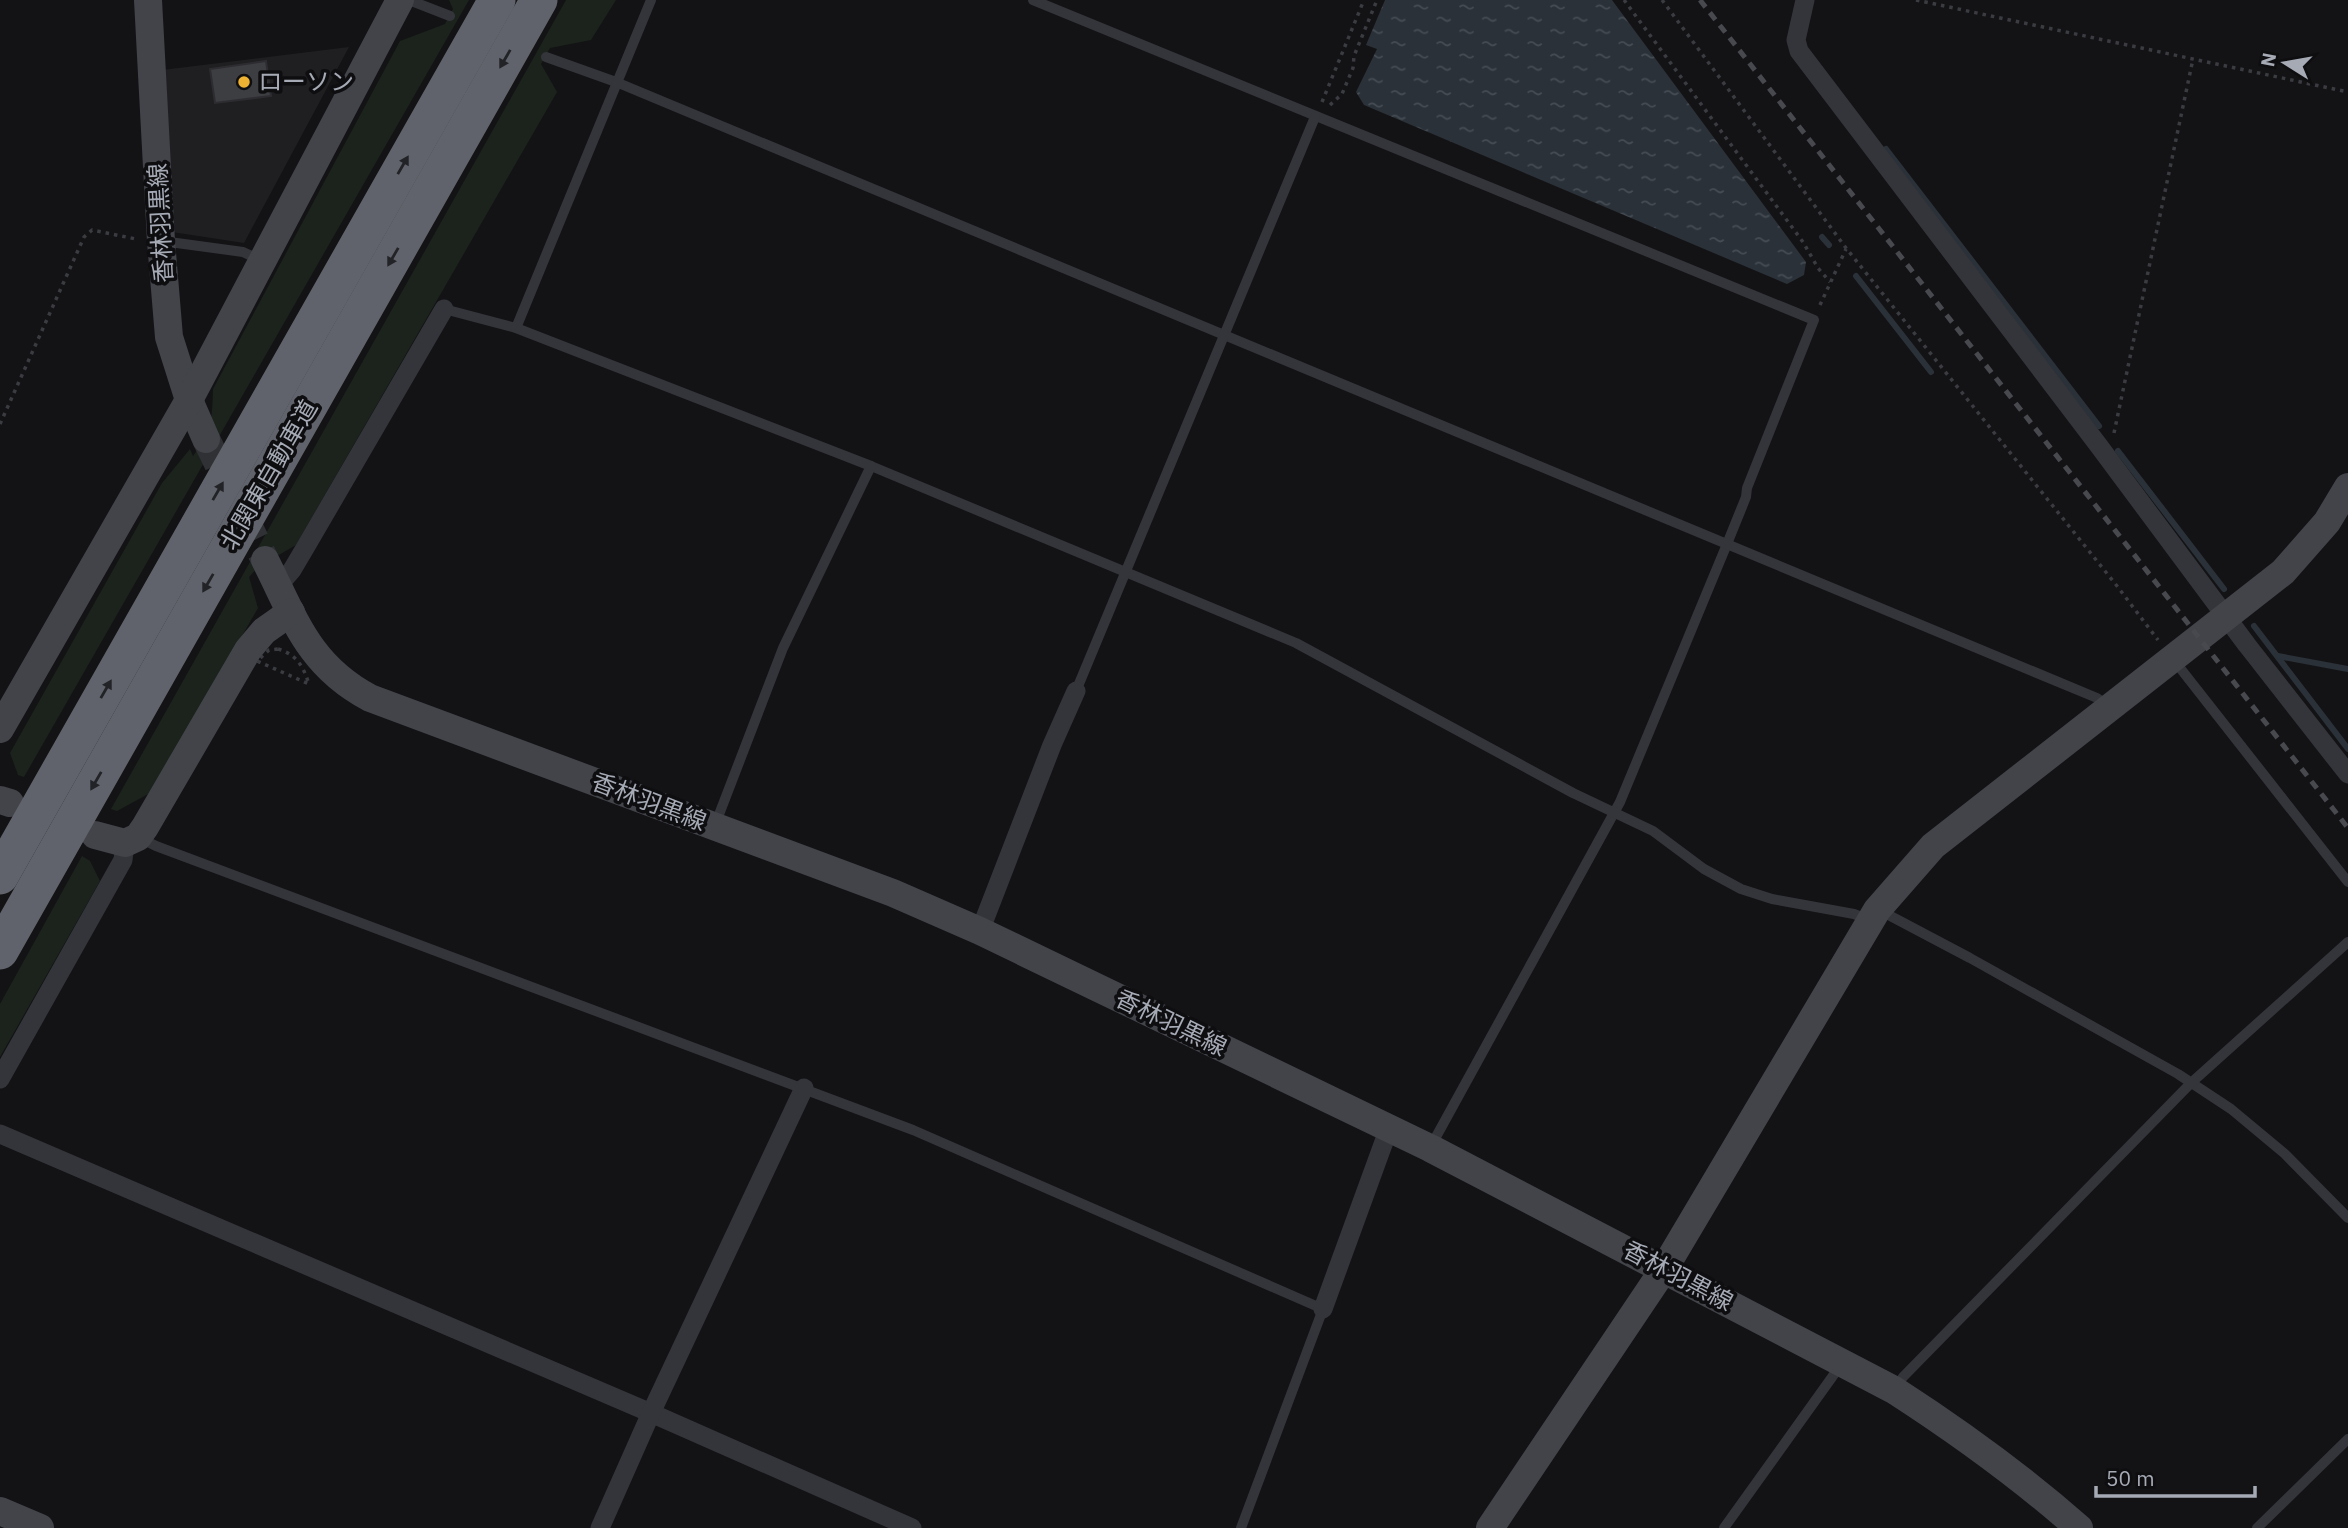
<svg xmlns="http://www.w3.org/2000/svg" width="2348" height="1528" viewBox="0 0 2348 1528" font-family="'IBM Plex Sans','Noto Sans JP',sans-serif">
<defs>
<pattern id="water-ripples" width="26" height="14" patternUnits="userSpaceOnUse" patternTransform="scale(1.75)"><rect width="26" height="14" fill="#2a3138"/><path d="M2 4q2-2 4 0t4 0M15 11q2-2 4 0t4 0" fill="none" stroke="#464c53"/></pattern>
</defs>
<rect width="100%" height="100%" fill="#131315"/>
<!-- built -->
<path fill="#1f1f22" d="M349,47L244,243L172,232L162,70Z"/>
<!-- green -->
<g fill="#1b231c">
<path d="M449,0H469L24,777L18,775L10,753L162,483L190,449L193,456C212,432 212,419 213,389L400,41L445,24L453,9Z"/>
<path d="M566,0H616L591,40L550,48L541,64L557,92L296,545L277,556L274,550L249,577L258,608L152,792L117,811L111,809Z"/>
<path d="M82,856L90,861L100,881L0,1057V1004Z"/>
</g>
<!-- water -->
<path fill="url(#water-ripples)" d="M1385,0H1612L1806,262L1804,275L1787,284L1364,105L1356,92L1377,49L1366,45Z"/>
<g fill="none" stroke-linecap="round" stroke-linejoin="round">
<!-- stream -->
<g stroke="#2a3138" stroke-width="6">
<path d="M1886,149L2099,426"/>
<path d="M1822,237L1829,245"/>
<path d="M1856,276L1931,372"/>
<path d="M2118,451L2224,589"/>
<path d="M2254,626L2348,749"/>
<path d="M2278,656L2348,669"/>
</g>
</g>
<!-- building -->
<path fill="#3d3e42" stroke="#2d2d31" stroke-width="2" d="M266,61L271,96L215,103L210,69Z"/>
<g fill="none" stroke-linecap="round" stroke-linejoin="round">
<!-- secondary-tunnel -->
<path stroke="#303135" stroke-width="28" stroke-dasharray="28 14" stroke-linecap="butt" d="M206,439L265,560"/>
<!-- path -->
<g stroke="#3a3c41" stroke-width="3.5" stroke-dasharray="3.5 5" stroke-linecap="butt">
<path d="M1624,0L1803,242L1818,268L1830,282"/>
<path d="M1662,0L1846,248L2117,586L2158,640"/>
<path d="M1916,0L2348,92"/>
<path d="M1322,102L1364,0"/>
<path d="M1330,105L1342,94L1353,68L1354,56L1377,0"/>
<path d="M1820,305L1846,249"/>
<path d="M0,424L84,237L92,230L136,239"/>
<path d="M2114,433L2193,59"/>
<path d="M278,649C297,655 303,666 309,684L257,661L269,650Z"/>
</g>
<!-- lane -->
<g stroke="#34353a" stroke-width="10">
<path d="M409,0L450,16"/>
<path d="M1033,0L1814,320L1747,488L1746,497L1727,544L1620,802L1431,1146"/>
<path d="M546,57L616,82L2097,698L2107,705"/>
<path d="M162,241L243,252L260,260"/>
<path d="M444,309L516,328L871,466L1296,643L1573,793L1653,831L1704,869L1741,889L1772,899L1854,914L1869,920"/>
<path d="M516,328L651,0"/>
<path d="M2173,659L2348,882"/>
<path d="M1076,691L1315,117"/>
<path d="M715,825L783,648L871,466"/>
<path d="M142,839L156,846L913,1130L1323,1309L1241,1528"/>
<path d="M1881,911L1970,958L2178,1074L2231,1109L2285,1154L2348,1218"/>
<path d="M1895,1389L1903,1377L2191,1083L2348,942"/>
<path d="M1724,1528L1840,1366"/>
<path d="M2257,1528L2348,1439"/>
</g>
<!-- street -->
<g stroke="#34353a" stroke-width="19">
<path d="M1805,0L1796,40L1799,51L2099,446L2247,645L2348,774"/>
<path d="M278,586L292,570L305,548L444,309"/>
<path d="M980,931L1052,745L1076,691"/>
<path d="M0,1079L123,860L125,843"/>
<path d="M0,1134L651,1413L912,1528"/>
<path d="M1323,1309L1389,1128"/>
<path d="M600,1528L651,1413L804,1088"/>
</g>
<!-- secondary -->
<g stroke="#42444a" stroke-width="28">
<path d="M148,0L161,241L169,337L189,400L206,439"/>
<path d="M265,560C295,619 308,665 370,698L893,893L980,931L1430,1148L1894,1390C1959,1432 2020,1476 2079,1528"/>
<path d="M0,729L189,400L400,0"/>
<path d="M0,800L10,803"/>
<path d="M95,835L125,843L138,837L145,827L248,650L264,631L291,612"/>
<path d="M0,1511L40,1528"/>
<path d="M1490,1528L1664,1269L1877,910L1933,846L2283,572L2327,522L2348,487"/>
</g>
<!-- highway -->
<g stroke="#60636b" stroke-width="37">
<path d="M0,876L497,0"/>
<path d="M0,951L539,0"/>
</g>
<!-- rail -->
<path stroke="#47494f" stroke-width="5" stroke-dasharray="9 7" stroke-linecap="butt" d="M1700,0L2348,828"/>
</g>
<!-- one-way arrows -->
<defs><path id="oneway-solid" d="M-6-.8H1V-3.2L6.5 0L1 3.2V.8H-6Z" transform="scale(1.75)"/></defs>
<g fill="#222327">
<use href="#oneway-solid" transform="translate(505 59) rotate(120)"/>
<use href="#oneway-solid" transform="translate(403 165) rotate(-60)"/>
<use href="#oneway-solid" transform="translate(393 257) rotate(120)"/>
<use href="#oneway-solid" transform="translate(218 491) rotate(-60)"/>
<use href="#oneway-solid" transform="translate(208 583) rotate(120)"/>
<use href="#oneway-solid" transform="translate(106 689) rotate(-60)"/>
<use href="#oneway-solid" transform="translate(96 781) rotate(120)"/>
</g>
<!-- markers -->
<circle fill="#eeb332" stroke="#0e0e10" stroke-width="2.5" cx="244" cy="82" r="7"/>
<g text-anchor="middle" stroke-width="7" stroke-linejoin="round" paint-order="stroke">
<!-- poi labels -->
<g font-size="24" fill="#a5aab5" stroke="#0e0e10" text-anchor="start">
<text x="258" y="90">ローソン</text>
</g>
<!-- street labels -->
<g font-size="24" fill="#a5aab5" stroke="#0e0e10">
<text transform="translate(161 223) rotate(-93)" y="8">香林羽黒線</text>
<text transform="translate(269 475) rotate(-60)" y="8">北関東自動車道</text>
<text transform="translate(649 802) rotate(21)" y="8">香林羽黒線</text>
<text transform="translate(1171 1023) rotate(26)" y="8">香林羽黒線</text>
<text transform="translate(1678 1276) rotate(28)" y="8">香林羽黒線</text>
</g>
</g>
<!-- north arrow -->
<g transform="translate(2285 63) rotate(281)" stroke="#0e0e10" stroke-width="5" paint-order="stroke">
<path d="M0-5L12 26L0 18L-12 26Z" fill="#a5aab5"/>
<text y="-10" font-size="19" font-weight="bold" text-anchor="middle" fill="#a5aab5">N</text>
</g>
<!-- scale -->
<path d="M2096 1486v10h159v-10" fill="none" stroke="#a5aab5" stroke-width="3.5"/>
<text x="2106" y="1486" font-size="21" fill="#a5aab5" stroke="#0e0e10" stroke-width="5" paint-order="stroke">50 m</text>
</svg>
